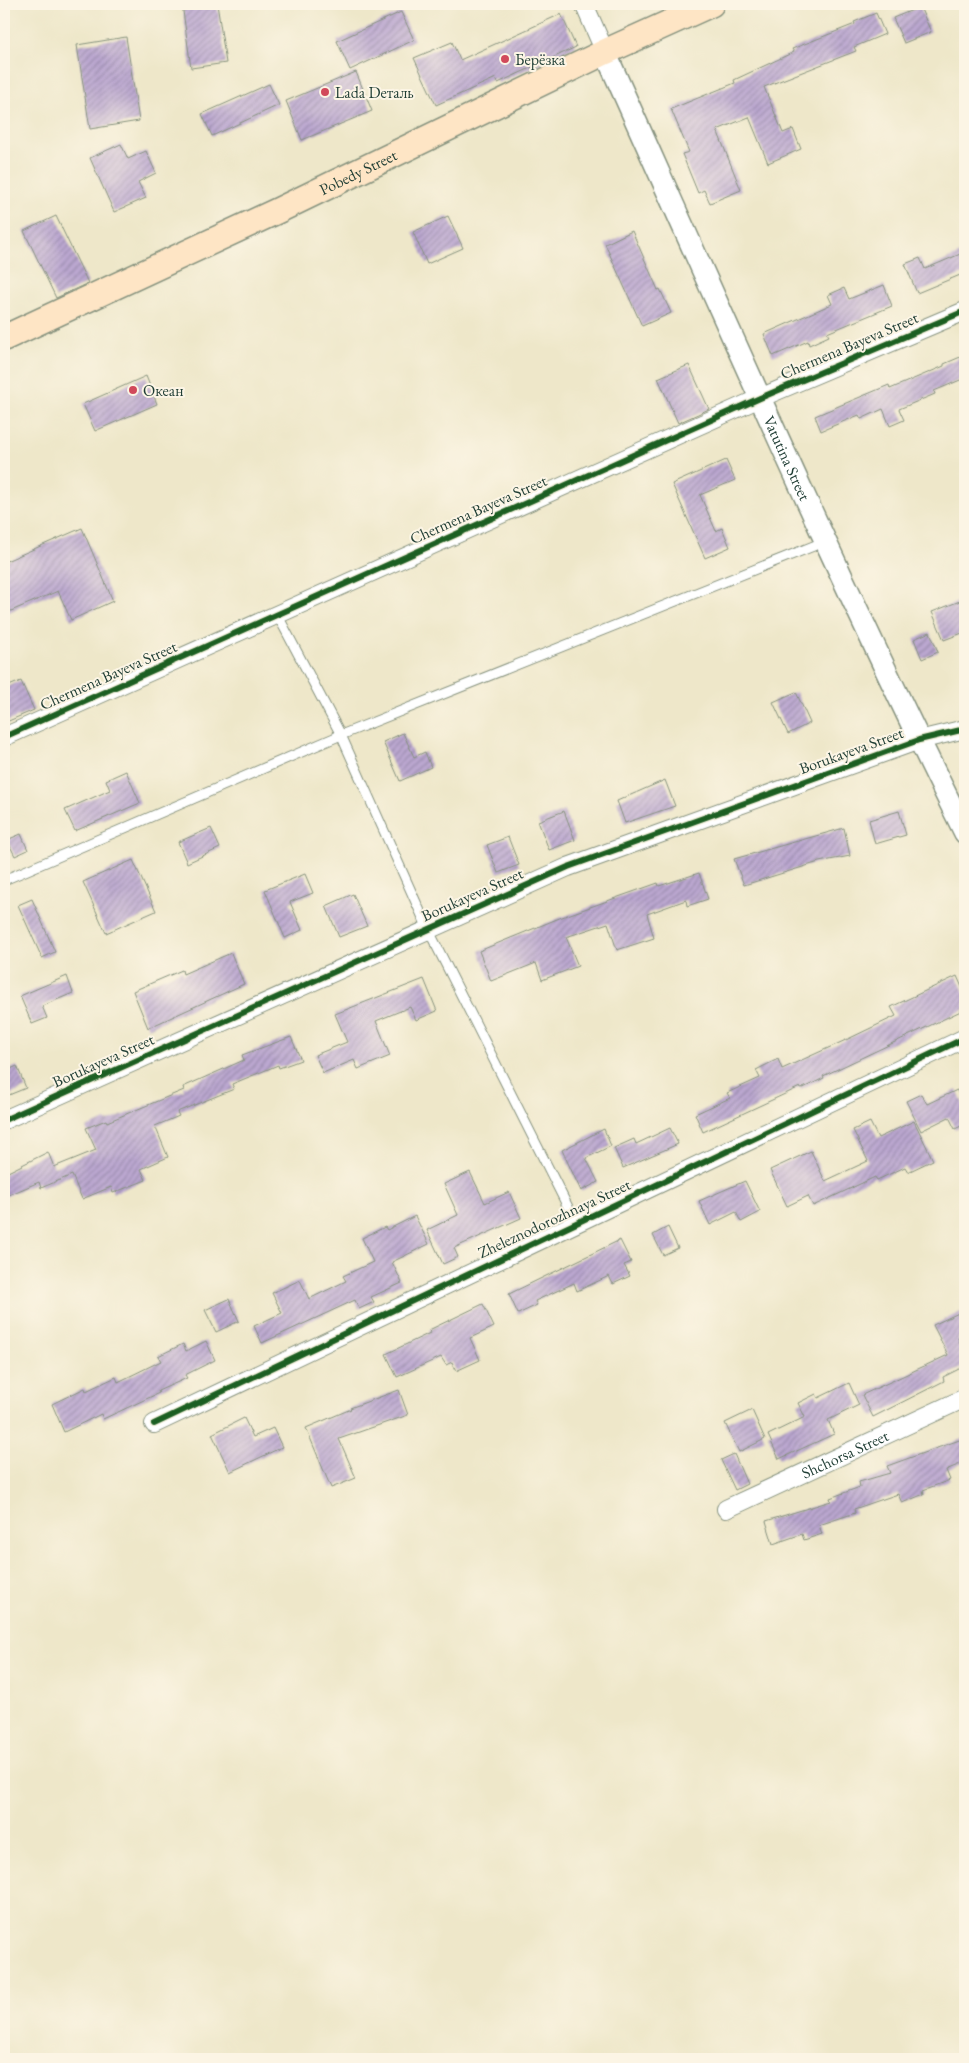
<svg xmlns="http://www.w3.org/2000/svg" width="969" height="2063" viewBox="0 0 969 2063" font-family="'EB Garamond',serif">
<defs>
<pattern id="building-hatch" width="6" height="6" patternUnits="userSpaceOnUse" patternTransform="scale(1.25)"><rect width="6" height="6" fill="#bba7d0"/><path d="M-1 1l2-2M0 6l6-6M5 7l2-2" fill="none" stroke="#9789aa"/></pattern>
</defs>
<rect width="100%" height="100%" fill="#fcf5e5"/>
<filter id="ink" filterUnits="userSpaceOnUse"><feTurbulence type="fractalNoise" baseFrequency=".02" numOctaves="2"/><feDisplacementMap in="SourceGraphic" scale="10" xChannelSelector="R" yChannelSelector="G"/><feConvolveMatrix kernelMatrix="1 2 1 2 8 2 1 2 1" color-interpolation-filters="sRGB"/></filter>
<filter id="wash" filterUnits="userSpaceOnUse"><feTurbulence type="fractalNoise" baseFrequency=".0096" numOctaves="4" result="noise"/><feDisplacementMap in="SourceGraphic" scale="20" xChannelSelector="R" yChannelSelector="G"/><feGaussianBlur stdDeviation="1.12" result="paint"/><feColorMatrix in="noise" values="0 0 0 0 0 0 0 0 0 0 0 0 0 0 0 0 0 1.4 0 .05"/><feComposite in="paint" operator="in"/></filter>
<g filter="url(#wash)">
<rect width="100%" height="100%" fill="#eee7c9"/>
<g id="blocks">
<!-- building -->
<g fill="url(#building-hatch)">
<path d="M182,4H217L226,63L191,68Z"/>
<path d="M920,7L931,32L904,43L893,18Z"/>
<path d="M401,12L414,40L350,70L337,41Z"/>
<path d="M876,13L885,34L854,47L856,51L764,87L783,133L793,129L801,149L768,163L749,117L717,130L741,190L710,203L704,190L698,193L682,154L689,152L671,109L735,83L734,80L794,52L792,49L855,24L854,22Z"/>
<path d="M561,14L576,47L498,83L496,78L436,105L414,58L452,42L460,60Z"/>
<path d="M126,37L139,121L90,129L77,45Z"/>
<path d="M356,72L372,111L302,140L286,101Z"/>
<path d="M269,84L279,105L212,136L202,114Z"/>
<path d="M121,144L128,159L146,151L156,173L138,182L146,198L114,212L90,158Z"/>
<path d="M56,216L88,283L56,298L24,231Z"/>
<path d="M448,216L463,248L427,264L413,232Z"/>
<path d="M632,231L658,290L660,289L671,313L642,326L605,244Z"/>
<path d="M965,252V273L917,293L905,264L920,258L925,269Z"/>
<path d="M884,285L892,306L827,333L829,336L809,345L808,341L773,356L764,334L832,304L828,295L844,288L849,299Z"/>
<path d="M965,355V378L934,391L935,394L899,409L904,420L890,426L883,409L861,419L859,415L821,431L815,416L889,385L890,389L944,366V364Z"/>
<path d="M689,365L709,409L678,423L658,378Z"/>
<path d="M146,376L157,404L95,431L83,404Z"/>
<path d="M726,460L735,480L700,495L716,531L722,528L730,547L705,558L672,484Z"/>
<path d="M82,528L113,601L71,620L58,591L4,614V562Z"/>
<path d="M965,599V632L944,640L932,612Z"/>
<path d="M930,632L938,652L922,659L914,639Z"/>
<path d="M21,681L34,710L4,723V688Z"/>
<path d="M796,692L810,723L788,734L773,702Z"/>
<path d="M403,733L414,757L425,752L431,767L400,781L383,742Z"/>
<path d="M126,771L140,803L75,831L65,810L110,790L106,780Z"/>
<path d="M665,780L675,806L625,823L617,801Z"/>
<path d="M564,811L575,840L549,850L538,821Z"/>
<path d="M899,811L906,835L875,844L869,820Z"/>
<path d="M211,828L220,848L187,863L178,842Z"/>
<path d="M844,828L850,856L819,862L744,885L734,859Z"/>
<path d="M21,834L28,850L15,856L7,840Z"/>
<path d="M508,837L519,865L498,873L487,845Z"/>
<path d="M133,860L156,911L106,933L83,882Z"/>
<path d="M699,873L708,899L687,906L686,900L647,914L654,938L617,950L608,923L566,937L578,966L542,980L536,963L491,981L479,951L562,917L658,883L659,886Z"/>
<path d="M305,874L313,893L290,902L302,930L285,938L265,890Z"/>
<path d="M353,894L367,926L339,937L326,906Z"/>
<path d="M32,899L55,952L42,958L18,905Z"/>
<path d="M231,953L244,984L148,1028L133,991L182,970L183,974Z"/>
<path d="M67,976L73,993L42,1006L47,1018L32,1024L20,996Z"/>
<path d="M957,976L965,994V1009L823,1076L824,1078L801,1089L800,1087L703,1132L695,1114L730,1098L727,1093L760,1078L756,1070L778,1059L782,1069L848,1039L896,1016L891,1007Z"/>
<path d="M424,979L437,1011L416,1020L410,1007L376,1021L390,1056L358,1069L354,1060L323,1073L315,1055L347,1042L335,1014Z"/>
<path d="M291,1037L301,1060L279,1068L278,1065L232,1084L234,1089L177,1112L179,1116L155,1126L168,1157L141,1169L146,1180L113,1193L111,1187L82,1199L72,1175L41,1188L39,1182L4,1197V1174L48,1152L54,1167L96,1150L86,1128L106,1120L107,1122L184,1090L183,1087L244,1060L242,1055Z"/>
<path d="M17,1066L26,1088L4,1097V1072Z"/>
<path d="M957,1090L965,1108V1124L955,1129L949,1117L921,1131L906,1101L921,1094L927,1104Z"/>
<path d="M914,1121L933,1160L908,1172L905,1167L877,1180L875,1177L813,1206L808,1196L787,1206L770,1170L811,1151L825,1181L868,1161L853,1130L870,1122L878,1138Z"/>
<path d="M670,1128L678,1144L623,1168L614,1148L634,1139L636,1144Z"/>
<path d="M604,1129L611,1146L586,1158L598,1182L581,1191L562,1150Z"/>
<path d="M470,1172L485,1203L509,1192L521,1218L454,1248L458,1257L443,1264L427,1230L458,1215L444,1184Z"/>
<path d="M745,1181L760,1212L741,1222L736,1212L710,1225L699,1201Z"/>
<path d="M415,1216L429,1244L392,1262L402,1283L371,1297L374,1302L359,1309L355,1300L262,1343L254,1326L282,1313L272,1293L300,1280L309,1299L346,1281L343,1276L373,1262L362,1238L385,1227L387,1230Z"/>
<path d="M668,1227L678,1248L663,1255L653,1235Z"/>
<path d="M620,1240L631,1262L624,1265L630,1276L613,1284L609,1276L577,1291L574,1283L535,1301L537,1305L518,1314L509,1294Z"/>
<path d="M229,1299L239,1321L216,1332L205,1310Z"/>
<path d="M483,1304L494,1327L470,1338L480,1360L456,1371L452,1362L446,1365L441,1357L397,1377L386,1354L430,1333L429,1330Z"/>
<path d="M965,1310V1334L958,1338L965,1354V1366L943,1377L944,1381L873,1417L862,1395L948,1355L933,1325Z"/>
<path d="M206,1341L215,1360L185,1375L187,1378L158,1391L159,1393L103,1419L101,1414L64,1432L52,1404L85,1388L86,1391L116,1377L118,1382L161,1361L158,1356L183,1344L186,1351Z"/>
<path d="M849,1383L859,1405L828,1420L834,1434L779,1459L768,1435L805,1417L798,1403L816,1394L818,1398Z"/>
<path d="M399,1390L408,1415L339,1439L356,1478L331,1488L306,1428L351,1409L350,1408Z"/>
<path d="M752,1410L765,1439L739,1452L725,1423Z"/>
<path d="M244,1418L253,1437L273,1428L282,1447L230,1472L212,1434Z"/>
<path d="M965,1438V1462L946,1470L950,1480L923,1490L924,1494L902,1503L898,1494L854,1509L855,1513L819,1525L822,1534L804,1540L802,1534L773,1544L766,1521L831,1501L830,1498L860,1487L859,1482L890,1473L887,1466Z"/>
<path d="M734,1454L747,1484L735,1490L721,1460Z"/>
</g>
</g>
</g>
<g filter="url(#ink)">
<use href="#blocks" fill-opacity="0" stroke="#86927e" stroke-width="1"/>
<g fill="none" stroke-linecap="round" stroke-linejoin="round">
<!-- service casing -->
<g stroke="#86927e" stroke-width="11">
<g id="service">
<path d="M277,614L341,735L428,929L576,1223"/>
<path d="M4,880L341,735L826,541"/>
</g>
</g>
<!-- minor casing -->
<g stroke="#86927e" stroke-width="20">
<g id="minor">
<path d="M584,4L605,52"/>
<path d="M4,737L760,398L965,311"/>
<path d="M4,1120L568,867L919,740L965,729"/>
<path d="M154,1424L965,1038"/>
<path id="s1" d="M726,1509L965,1398"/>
</g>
</g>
<!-- tertiary casing -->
<g stroke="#86927e" stroke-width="24">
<g id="tertiary">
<path id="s2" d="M605,52C722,313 837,576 965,833"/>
</g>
</g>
<!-- secondary casing -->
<g stroke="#86927e" stroke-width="28">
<g id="secondary">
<path id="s3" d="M4,338L277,211L605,52L711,4"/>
</g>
</g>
<!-- service -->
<use href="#service" stroke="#fff" stroke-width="9"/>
<!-- minor -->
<use href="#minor" stroke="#fff" stroke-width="18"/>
<!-- tertiary -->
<use href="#tertiary" stroke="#fff" stroke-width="21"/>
<!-- secondary -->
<use href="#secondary" stroke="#fee5c5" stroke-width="25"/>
<!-- cycleway casing -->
<g stroke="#fcf5e5" stroke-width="9">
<g id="cycleway">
<path d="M4,737L760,398L965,311"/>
<path d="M4,1120L568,867L919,740L965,729"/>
<path d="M154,1424L965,1038"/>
</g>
</g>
<!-- cycleway -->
<use href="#cycleway" stroke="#1b5e20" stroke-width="6"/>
</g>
</g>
<!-- markers -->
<g fill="#d1495b" stroke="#fcf5e5" stroke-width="2">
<circle cx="505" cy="59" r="5"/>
<circle cx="325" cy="92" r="5"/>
<circle cx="133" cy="390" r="5"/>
</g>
<g text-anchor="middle" stroke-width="4" stroke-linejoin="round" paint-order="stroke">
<!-- poi labels -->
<g font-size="16" fill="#1f3d34" stroke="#fcf5e5" text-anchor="start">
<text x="515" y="65">Берёзка</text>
<text x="335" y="98">Lada Dеталь</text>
<text x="143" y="396">Океан</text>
</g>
<!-- street labels -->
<g font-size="16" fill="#1f3d34" stroke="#fcf5e5">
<text dy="6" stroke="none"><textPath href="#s3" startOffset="391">Pobedy Street</textPath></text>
<text transform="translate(849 345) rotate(-23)" y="6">Chermena Bayeva Street</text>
<text dy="6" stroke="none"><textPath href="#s2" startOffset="445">Vatutina Street</textPath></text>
<text transform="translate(478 509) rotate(-24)" y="6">Chermena Bayeva Street</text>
<text transform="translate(108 675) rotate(-24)" y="6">Chermena Bayeva Street</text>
<text transform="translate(851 750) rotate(-20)" y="6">Borukayeva Street</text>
<text transform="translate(472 894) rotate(-24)" y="6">Borukayeva Street</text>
<text transform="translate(103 1060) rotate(-24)" y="6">Borukayeva Street</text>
<text transform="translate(554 1218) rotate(-25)" y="6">Zheleznodorozhnaya Street</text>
<text dy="6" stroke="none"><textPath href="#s1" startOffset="131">Shchorsa Street</textPath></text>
</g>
</g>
<!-- margin -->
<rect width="969" height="2063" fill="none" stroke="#fcf5e5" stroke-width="20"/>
</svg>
